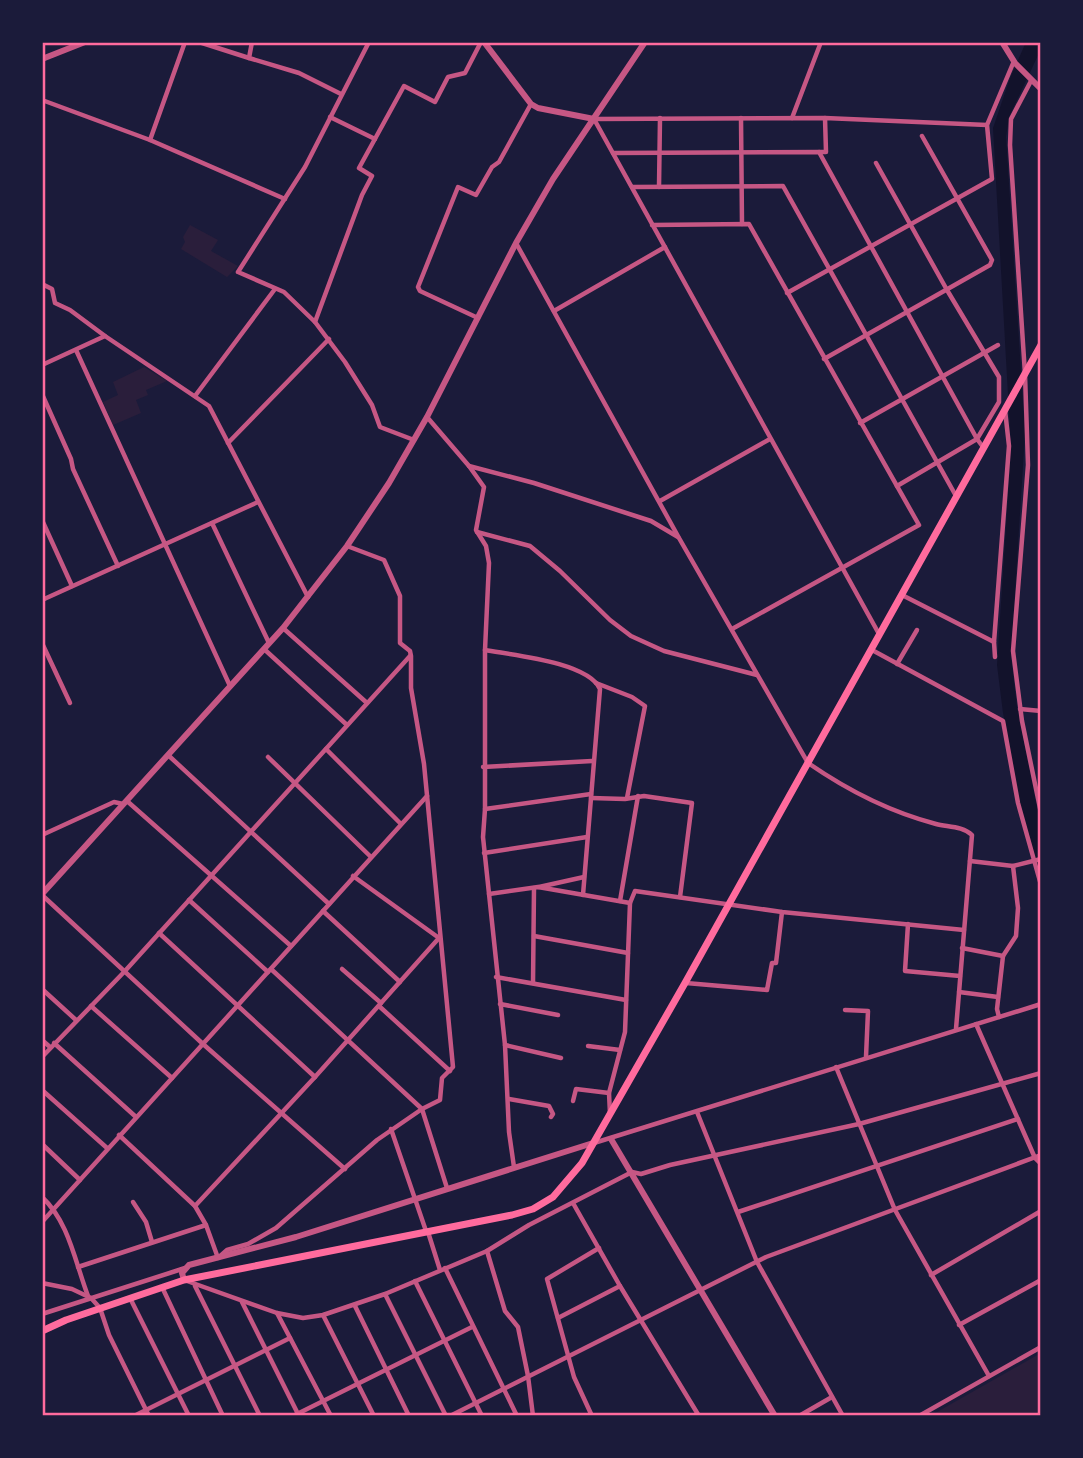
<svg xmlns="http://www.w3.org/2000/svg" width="1083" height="1458" viewBox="0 0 1083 1458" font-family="Commissioner,sans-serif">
<rect width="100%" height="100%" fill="#1b1b3a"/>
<!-- green -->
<g fill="#2a1e3b">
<path d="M190,225L218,240L211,251L238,266L227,277L181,249L185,242L183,237Z"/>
<path d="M144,367L167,381L146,390L148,395L136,400L141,413L113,425L103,402L118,395L113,382Z"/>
<path d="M1041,1353V1416H930Z"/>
</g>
<!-- water -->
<path fill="#12122b" d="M1026,42H1041V49L1009,117L1006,137L1025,434L1011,656L1017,707L1041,827V878L1020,804L1003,713L997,665L1011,448L993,128L1010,78Z"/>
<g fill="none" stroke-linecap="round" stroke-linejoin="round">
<!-- minor -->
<g stroke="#c65784" stroke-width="4.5">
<path d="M199,42L249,58"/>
<path d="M252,42L249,58L299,73L341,94"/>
<path d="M369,42L305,167L238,272L284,292L315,322L345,362L372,405L380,427L414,440"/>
<path d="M1031,81L1011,119L1010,145L1025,374L1028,465L1013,651L1022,721L1041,813"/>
<path d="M42,100L150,140L285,199"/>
<path d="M330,117L375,139"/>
<path d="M741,118L742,224"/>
<path d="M792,118L821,42"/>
<path d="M150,140L185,42"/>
<path d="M819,152H826L825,118"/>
<path d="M613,153L819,152L977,439L897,486"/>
<path d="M876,163L947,290L999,377V402L977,439L983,447"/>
<path d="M632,187L783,186L956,496"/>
<path d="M659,187L660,118"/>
<path d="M652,225L749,224L919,525L732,629"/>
<path d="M516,243L679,538L808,763C847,790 890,812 936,824C948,827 963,826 972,835L956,1029"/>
<path d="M42,284L52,289L55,303L70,310L105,336"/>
<path d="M787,293L992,179L987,125L1014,61"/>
<path d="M554,311L665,247"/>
<path d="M478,318L420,291L418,287L458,187L476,195L492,167L499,162L531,104"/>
<path d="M315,322L362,195L372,176L359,168L404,86L435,102L448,77L465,73L481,42"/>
<path d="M76,350L230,686"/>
<path d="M824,359L990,265L992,260L922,136"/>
<path d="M42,365L105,336L209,406L308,597"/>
<path d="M42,394L71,459L73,469L118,566"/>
<path d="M195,396L275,289"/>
<path d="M427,417L469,466L484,487L476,530L486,546L489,563L485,650V809L483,837L505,1045L509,1132L514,1167"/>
<path d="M860,423L998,345"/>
<path d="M228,443L329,339"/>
<path d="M469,466L534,483L651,521L678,537"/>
<path d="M660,501L770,439"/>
<path d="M42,520L72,586"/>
<path d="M212,523L269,643"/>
<path d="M477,532L530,546L560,571L610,620L631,636L664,651L757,675"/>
<path d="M902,595L994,642"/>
<path d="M42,600L258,502"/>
<path d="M283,628L367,703"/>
<path d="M879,634L594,119L825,118L987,125"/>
<path d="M42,643L70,703"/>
<path d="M264,649L347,725"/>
<path d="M485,650C512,655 588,662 600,689L583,895"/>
<path d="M872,650L1003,721L1018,803L1041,885"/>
<path d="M995,657L994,642L1009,446L1005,410"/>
<path d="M897,664L917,630"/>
<path d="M596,683L632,697L645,706L627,798"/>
<path d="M1020,709L1041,711"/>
<path d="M326,749L401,824"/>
<path d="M168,755L329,904"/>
<path d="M268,757L371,857"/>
<path d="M483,767L592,761"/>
<path d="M591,798L625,799L644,796L692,803L680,897"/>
<path d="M127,801L291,946"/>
<path d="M485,809L591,794"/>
<path d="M42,835L114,802L123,804"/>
<path d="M484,853L587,837"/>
<path d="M970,861L1013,866L1041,859"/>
<path d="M539,887L584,877"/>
<path d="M489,894L538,887L630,903"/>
<path d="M42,895L203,1044L345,1169"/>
<path d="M189,900L268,972"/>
<path d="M620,901L638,796"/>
<path d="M323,911L400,982"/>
<path d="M908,924L905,971L960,976"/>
<path d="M159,933L315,1077"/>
<path d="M534,936L628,953"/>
<path d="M962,948L1003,956L1016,936L1018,908L1013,866"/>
<path d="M271,969L422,1109L447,1188"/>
<path d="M342,969L381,1003"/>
<path d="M496,977L626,1000"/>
<path d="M533,983L534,888"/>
<path d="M686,983L767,990L772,963H776L782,912"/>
<path d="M42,989L76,1020"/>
<path d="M959,992L998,997"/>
<path d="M500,1004L558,1015"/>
<path d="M91,1006L172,1078"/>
<path d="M379,1006L450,1071"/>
<path d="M845,1010L868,1011L866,1057"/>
<path d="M999,1017L997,1009L1003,956"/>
<path d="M976,1024L1035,1158L1041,1164"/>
<path d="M42,1040L50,1047"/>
<path d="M54,1043L136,1117"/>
<path d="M505,1045L561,1058"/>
<path d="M588,1046L620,1050"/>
<path d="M42,1057L125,971L410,656"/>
<path d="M836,1067L895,1210L989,1376"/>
<path d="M42,1090L107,1148"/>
<path d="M509,1099L549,1106L553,1114L551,1117"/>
<path d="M573,1101L576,1089L609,1093"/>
<path d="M697,1112L757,1262L843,1416"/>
<path d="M610,1114L609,1093L625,1032L630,903L635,891L782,912L964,930"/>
<path d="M391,1129L426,1231"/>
<path d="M119,1135L195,1206L206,1225L218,1258L227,1250L248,1244L276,1228L377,1140L422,1109L440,1100L442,1078L453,1067L424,764L411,688V656L410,651L400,643V596L384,560L347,546"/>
<path d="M594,1143L1041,1004"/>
<path d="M42,1144L80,1180"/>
<path d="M42,1197C69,1222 75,1262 88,1296"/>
<path d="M133,1202L146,1222L152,1242"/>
<path d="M573,1203L620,1286L699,1416"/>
<path d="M195,1206L315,1077L439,938L353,876"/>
<path d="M738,1212L1018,1119"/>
<path d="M42,1222L427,796"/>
<path d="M428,1232L440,1270"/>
<path d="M487,1251L505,1311L518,1327L528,1376L533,1416"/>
<path d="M78,1267L206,1225"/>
<path d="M445,1268L517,1416"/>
<path d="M931,1275L1041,1211"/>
<path d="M187,1281L277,1313L303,1318L323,1315L385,1294L487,1251L529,1225L632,1172L641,1174L670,1165L859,1124L1041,1073"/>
<path d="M415,1281L482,1416"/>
<path d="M42,1283L72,1289L91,1298L100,1308L109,1335L149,1416"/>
<path d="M195,1286L260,1416"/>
<path d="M162,1287L223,1416"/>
<path d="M385,1294L446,1416"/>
<path d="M130,1298L189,1416"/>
<path d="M242,1302L299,1416"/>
<path d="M355,1306L409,1416"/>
<path d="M277,1313L331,1416"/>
<path d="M42,1314L185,1268"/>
<path d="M323,1315L374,1416"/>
<path d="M558,1318L620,1286"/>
<path d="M959,1325L1041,1280"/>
<path d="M134,1416L290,1338"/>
<path d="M293,1416L472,1327"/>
<path d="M450,1416L766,1257L1041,1155"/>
<path d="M592,1416L574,1377L547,1279L599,1248"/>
<path d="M799,1416L832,1397"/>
<path d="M919,1416L1041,1347"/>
</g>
<!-- tertiary -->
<g stroke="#c65784" stroke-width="6">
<path d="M484,42L531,104L538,108L594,119"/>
<path d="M1002,42L1015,63L1041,89"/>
<path d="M42,59L85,42"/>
<path d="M42,894L283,628L347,546L389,483L427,417L516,243L553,179L645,42"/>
<path d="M611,1139L775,1416"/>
<path d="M184,1280L182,1273L189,1265L296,1237L593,1143"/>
</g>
<!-- secondary -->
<path stroke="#ff6b9d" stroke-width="7" d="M42,1331L66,1320L184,1280L512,1215L533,1209L553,1197L582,1163L685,983L1041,345"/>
</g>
<!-- border -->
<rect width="1083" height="1458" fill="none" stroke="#1b1b3a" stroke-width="88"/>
<rect x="44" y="44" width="995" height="1370" fill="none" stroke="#ff6b9d" stroke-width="2.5"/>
</svg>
